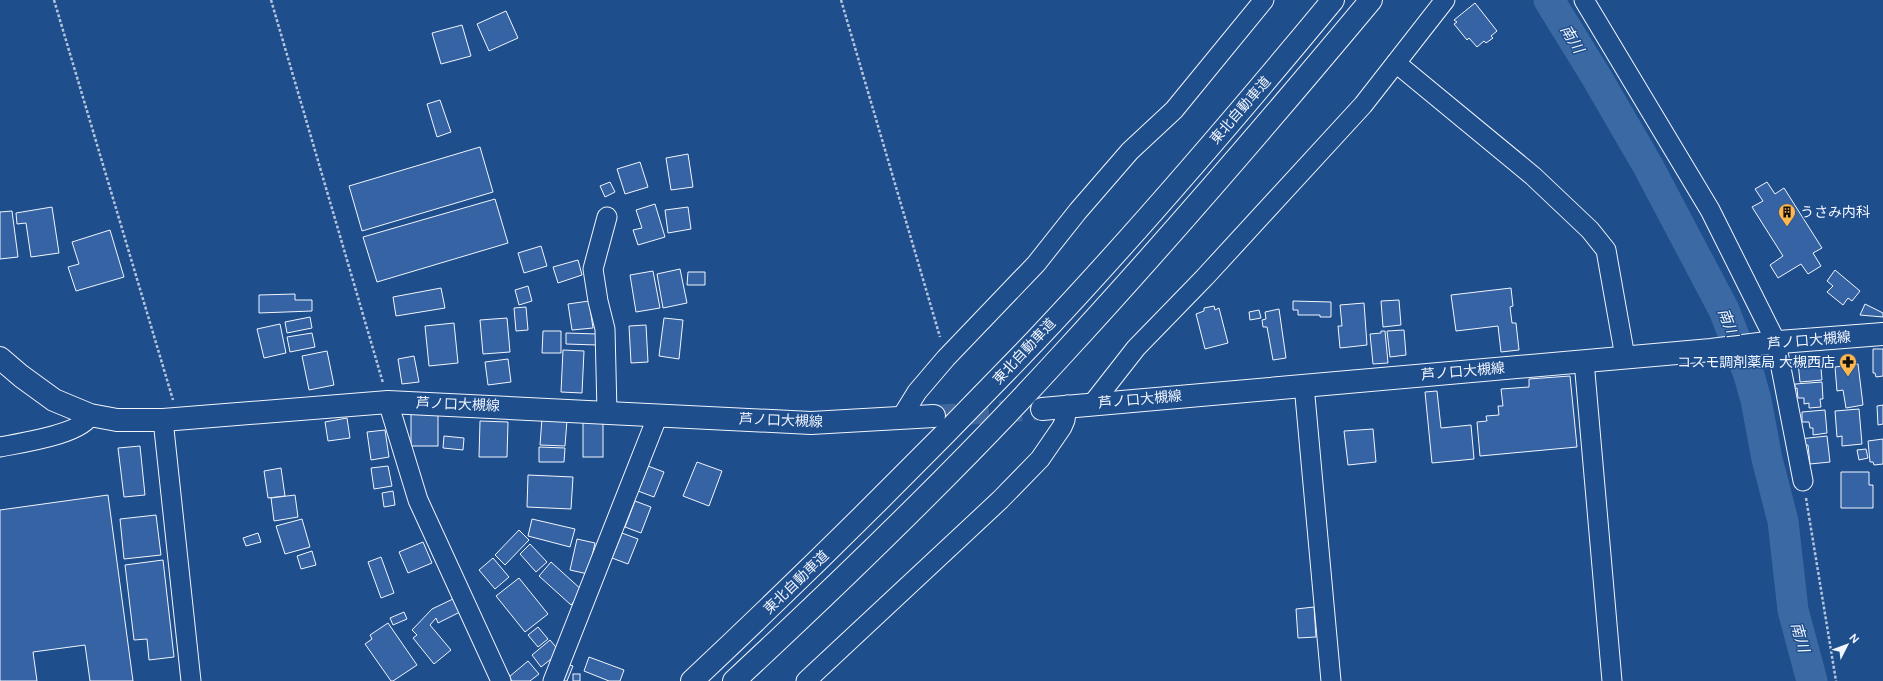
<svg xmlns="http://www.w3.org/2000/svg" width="1883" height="681" viewBox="0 0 1883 681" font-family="'DM Sans','Noto Sans JP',sans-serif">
<rect width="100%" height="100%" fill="#1f4e8c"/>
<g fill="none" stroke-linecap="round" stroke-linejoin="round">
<!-- river -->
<path stroke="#3b69a3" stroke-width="31" d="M1549,0L1597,78L1648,166L1724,310L1749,375L1756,400L1767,459L1783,521L1793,610L1812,681"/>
</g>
<!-- building -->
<g fill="#3563a3" stroke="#f2f6ff">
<path d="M1475,3L1497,31L1491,36L1493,38L1486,43L1484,41L1477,47L1469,38L1467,40L1454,24L1457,22L1454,20Z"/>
<path d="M506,11L518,38L489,51L477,24Z"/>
<path d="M462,25L471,56L441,64L432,33Z"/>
<path d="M440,100L451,132L437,137L427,104Z"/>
<path d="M480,147L493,192L362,231L349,186Z"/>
<path d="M688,154L693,187L671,190L666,158Z"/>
<path d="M640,162L648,187L625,194L617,169Z"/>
<path d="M610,182L615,192L605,197L600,186Z"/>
<path d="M1767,182L1775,194L1784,188L1822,248L1813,253L1821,266L1808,274L1801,264L1778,278L1770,265L1783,256L1752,207L1763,201L1755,189Z"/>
<path d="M495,199L508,243L377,282L363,237Z"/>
<path d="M655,204L665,237L638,245L633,230L642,228L636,210Z"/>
<path d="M52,207L59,253L31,257L26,223L17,224L16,213Z"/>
<path d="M688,207L691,229L668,233L665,210Z"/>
<path d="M12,211L18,257L0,259V212Z"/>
<path d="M110,230L124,277L76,291L68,267L79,264L72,242Z"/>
<path d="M541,246L547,266L524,273L518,253Z"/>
<path d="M578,260L582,275L558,283L553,267Z"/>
<path d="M680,269L687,303L663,308L657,274Z"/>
<path d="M1835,270L1860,291L1852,301L1848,298L1843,305L1827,292L1833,286L1827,281Z"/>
<path d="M653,271L660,308L636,312L630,275Z"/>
<path d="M688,272H705V285H687Z"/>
<path d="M528,286L532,301L519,305L515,290Z"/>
<path d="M441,288L445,308L396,316L393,297Z"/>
<path d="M1511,288L1513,306L1510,307L1512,323H1516L1519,350L1501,352L1498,326L1456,331L1451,295Z"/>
<path d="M295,294V300H312V311L259,313V295Z"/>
<path d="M1399,300L1401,325L1383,327L1381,301Z"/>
<path d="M589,301L593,328L572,330L568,304Z"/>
<path d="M1293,301L1331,302V317H1320V315H1298V310H1293Z"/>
<path d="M1364,303L1367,345L1340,348L1338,326H1342L1340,305Z"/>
<path d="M1865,304L1883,313V317L1860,315Z"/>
<path d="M1214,306L1215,310L1219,308L1228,343L1205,349L1196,314L1204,311V308Z"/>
<path d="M526,307L528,330L516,331L514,308Z"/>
<path d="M1279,309L1286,358L1273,360L1267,327H1263L1262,320L1266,319L1265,312Z"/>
<path d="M1259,310L1261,318L1250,320L1249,312Z"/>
<path d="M310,317L312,328L287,333L285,322Z"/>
<path d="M507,318L510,352L483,354L480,320Z"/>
<path d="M664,318L683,320L679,359L659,356Z"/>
<path d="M454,323L458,363L429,366L425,326Z"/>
<path d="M280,324L286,353L264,358L257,329Z"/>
<path d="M646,325L648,362L631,363L629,326Z"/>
<path d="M1404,330L1406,355L1390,357L1387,331Z"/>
<path d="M543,331H561V353H542Z"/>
<path d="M1381,331H1385L1388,363L1373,364L1370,334L1381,333Z"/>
<path d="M312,333L315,347L290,352L287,337Z"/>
<path d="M566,333L597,334V345L566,344Z"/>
<path d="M1873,349H1883V376L1876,377L1875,373H1873Z"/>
<path d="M563,350L584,351L582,393L561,392Z"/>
<path d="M327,351L334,385L309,390L302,356Z"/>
<path d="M414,356L419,382L402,384L398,359Z"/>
<path d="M1820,356L1822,380L1800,382L1798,362H1802V358Z"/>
<path d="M508,359L511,382L488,385L485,362Z"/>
<path d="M1858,364L1863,405L1846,408L1843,390L1837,391L1835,367Z"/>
<path d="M1570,376L1577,447L1480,456L1477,422L1487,421L1486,416L1499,415L1498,406H1503L1501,389L1529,387V379Z"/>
<path d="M1822,382L1823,399H1820L1821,407L1809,408V403L1804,404V398H1798L1797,388L1795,389V384Z"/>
<path d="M1437,391L1441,428L1471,425L1474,459L1432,463L1425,392Z"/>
<path d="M1883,405V424L1878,425L1877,406Z"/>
<path d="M1859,409L1862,444L1842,446V436L1837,437L1835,411Z"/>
<rect x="411" y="410" width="27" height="36"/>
<path d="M1825,410L1827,433L1813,435V428H1810L1809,422H1802V412Z"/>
<path d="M347,418L350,438L328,441L325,422Z"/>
<path d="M542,418L567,420L565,446L540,445Z"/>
<path d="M480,421L508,422L507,457H479Z"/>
<rect x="583" y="421" width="20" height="36"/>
<path d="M1373,429L1376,462L1348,465L1344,431Z"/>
<path d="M385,430L389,457L371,460L367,432Z"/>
<path d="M444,436L464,438L463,450L443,448Z"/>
<path d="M1827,436L1830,462L1810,464L1808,445L1800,446L1799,439Z"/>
<path d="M1883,439V464L1874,465L1873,462H1870L1868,441Z"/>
<path d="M140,446L145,495L124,497L118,448Z"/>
<path d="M539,447L565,448L564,462H539Z"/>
<path d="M1866,449L1868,458L1859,460L1857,450Z"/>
<path d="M697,462L722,471L709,506L683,496Z"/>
<path d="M388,466L392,486L374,489L371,468Z"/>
<path d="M648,466L664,472L654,497L638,491Z"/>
<path d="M281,468L285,496L268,498L264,471Z"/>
<path d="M1841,472H1869V485H1873V508H1841Z"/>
<path d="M528,475L573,477L571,509L527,507Z"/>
<path d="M393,491L395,505L384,507L382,493Z"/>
<path d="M108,495L133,681H90L85,645L33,652L37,681H0V510Z"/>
<path d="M295,495L298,517L274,521L271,498Z"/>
<path d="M635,501L651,507L641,533L625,527Z"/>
<path d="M156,515L161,555L124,559L120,519Z"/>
<path d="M302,519L310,547L285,554L276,526Z"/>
<path d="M532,519L575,529L570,547L528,536Z"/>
<path d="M519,530L529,540L505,565L495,555Z"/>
<path d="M258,533L261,542L246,546L243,538Z"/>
<path d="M622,533L638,539L628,564L612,558Z"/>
<path d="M577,539L595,543L588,574L570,570Z"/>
<path d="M423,542L432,563L408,573L399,552Z"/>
<path d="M530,544L547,562L536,572L520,554Z"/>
<path d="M312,551L316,565L301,569L297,556Z"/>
<path d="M381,557L394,593L381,598L368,562Z"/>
<path d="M493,558L509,577L495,589L479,570Z"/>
<path d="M163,560L174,657L149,660L147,639L134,640L125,565Z"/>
<path d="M551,562L583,591L571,605L539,576Z"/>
<path d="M519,578L548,614L525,632L496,596Z"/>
<path d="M455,598L462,611L438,623L436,618L430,625L451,650L434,664L413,638L417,635L412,630L432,609Z"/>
<path d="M1314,607L1316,637L1298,638L1296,609Z"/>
<path d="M404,612L407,619L393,625L390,618Z"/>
<path d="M388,623L417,665L393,681H391L365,644L372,639L370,635Z"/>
<path d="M538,627L548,639L538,647L528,635Z"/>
<path d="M550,640L560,652L541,667L532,655Z"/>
<path d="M589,657L624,670L620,681H609L584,671Z"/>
<path d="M528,661L539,674L530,681H512L509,677Z"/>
<path d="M564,663L573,666L567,681H558Z"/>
<rect x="573" y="674" width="7" height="7"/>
</g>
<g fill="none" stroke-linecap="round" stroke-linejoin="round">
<!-- major-tunnel -->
<path stroke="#3f679d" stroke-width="22" stroke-dasharray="22 11" stroke-linecap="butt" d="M934,416L1042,409"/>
<!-- minor casing -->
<g stroke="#f2f6ff" stroke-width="21">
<g id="minor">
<path d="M1584,0L1710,210L1776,342L1803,481"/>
<path d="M1396,63L1533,176L1590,230L1606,250L1625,357"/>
<path d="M1584,361L1612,681"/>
<path d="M1304,385L1331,681"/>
<path d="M388,402L418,500L501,681"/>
<path d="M1093,403L1136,348L1205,277L1363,105L1445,0"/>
<path d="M607,412L605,329L598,301L593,269L607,217"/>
<path d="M901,418L917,392L946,358L1036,264L1078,211L1130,151L1174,110L1264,0"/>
<path d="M163,420L191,681"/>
<path d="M0,447C20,443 83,434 90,415"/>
<path d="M553,681L658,415"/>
<path d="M806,681L1000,500L1040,459L1062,427L1065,420L1067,405"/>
</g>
</g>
<!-- major casing -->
<g stroke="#f2f6ff" stroke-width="24">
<g id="major">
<path d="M0,358L21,376L54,400L90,415L117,420H163L388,402L811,423L934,416"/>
<path d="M1042,409L1711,350L1767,343L1883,334"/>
</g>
</g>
<!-- highway casing -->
<g stroke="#f2f6ff" stroke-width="24">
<g id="highway">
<path d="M692,681C810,570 924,457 1036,340C1139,231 1237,116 1333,0"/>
<path d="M734,681C846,577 957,470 1060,357C1167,241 1270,121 1371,0"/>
</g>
</g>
<!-- path -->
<g stroke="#b3c4dc" stroke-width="2.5" stroke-dasharray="3 2" stroke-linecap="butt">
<path d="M54,0L173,400"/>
<path d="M271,0L383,383"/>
<path d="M841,0L940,337"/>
<path d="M1806,498L1836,681"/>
</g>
<!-- minor -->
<use href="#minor" stroke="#1f4e8c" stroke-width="19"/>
<!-- major -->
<use href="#major" stroke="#1f4e8c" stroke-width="22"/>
<!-- highway -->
<use href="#highway" stroke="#1f4e8c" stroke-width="22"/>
</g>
<!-- icons -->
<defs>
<g id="building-pin" transform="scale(0.9)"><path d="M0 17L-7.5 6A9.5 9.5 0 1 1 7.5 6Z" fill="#ffb74d" stroke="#1f4e8c"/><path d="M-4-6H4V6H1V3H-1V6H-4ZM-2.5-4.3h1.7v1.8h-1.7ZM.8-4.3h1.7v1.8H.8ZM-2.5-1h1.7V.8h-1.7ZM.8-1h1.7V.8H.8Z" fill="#111"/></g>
<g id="pharmacy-pin" transform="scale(0.9)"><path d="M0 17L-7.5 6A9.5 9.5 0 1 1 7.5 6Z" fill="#ffb74d" stroke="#1f4e8c"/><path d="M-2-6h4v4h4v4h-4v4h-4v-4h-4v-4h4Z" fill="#111"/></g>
</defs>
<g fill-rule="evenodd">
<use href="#building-pin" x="1787" y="212"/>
<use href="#pharmacy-pin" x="1848" y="362"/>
</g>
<g text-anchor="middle" stroke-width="3" stroke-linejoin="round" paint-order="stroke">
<!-- street labels -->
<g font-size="14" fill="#f2f6ff" stroke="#1f4e8c">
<text transform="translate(1240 110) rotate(-49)" y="5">東北自動車道</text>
<text transform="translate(1809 340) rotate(-5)" y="5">芦ノ口大槻線</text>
<text transform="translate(1024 351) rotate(-47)" y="5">東北自動車道</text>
<text transform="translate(1463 371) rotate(-5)" y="5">芦ノ口大槻線</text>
<text transform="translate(1140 399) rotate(-5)" y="5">芦ノ口大槻線</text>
<text transform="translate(458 404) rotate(2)" y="5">芦ノ口大槻線</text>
<text transform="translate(781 420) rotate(2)" y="5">芦ノ口大槻線</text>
<text transform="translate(796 582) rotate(-44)" y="5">東北自動車道</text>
</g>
<!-- poi labels -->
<g font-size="14" fill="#f2f6ff" stroke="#1f4e8c" text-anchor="start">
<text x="1800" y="217">うさみ内科</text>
<text x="1835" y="367" text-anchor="end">コスモ調剤薬局 大槻西店</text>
</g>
<!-- water labels -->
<g font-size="15" font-style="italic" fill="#f2f6ff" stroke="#1f4e8c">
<text transform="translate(1572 39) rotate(59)" y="5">南川</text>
<text transform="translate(1728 323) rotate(69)" y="5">南川</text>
<text transform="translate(1800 637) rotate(74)" y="5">南川</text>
</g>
</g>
<!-- north arrow -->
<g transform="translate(1847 645) rotate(48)" stroke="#1f4e8c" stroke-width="3" paint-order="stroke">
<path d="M0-3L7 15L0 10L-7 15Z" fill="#f2f6ff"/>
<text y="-6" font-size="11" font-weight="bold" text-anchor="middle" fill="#f2f6ff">N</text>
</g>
</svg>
